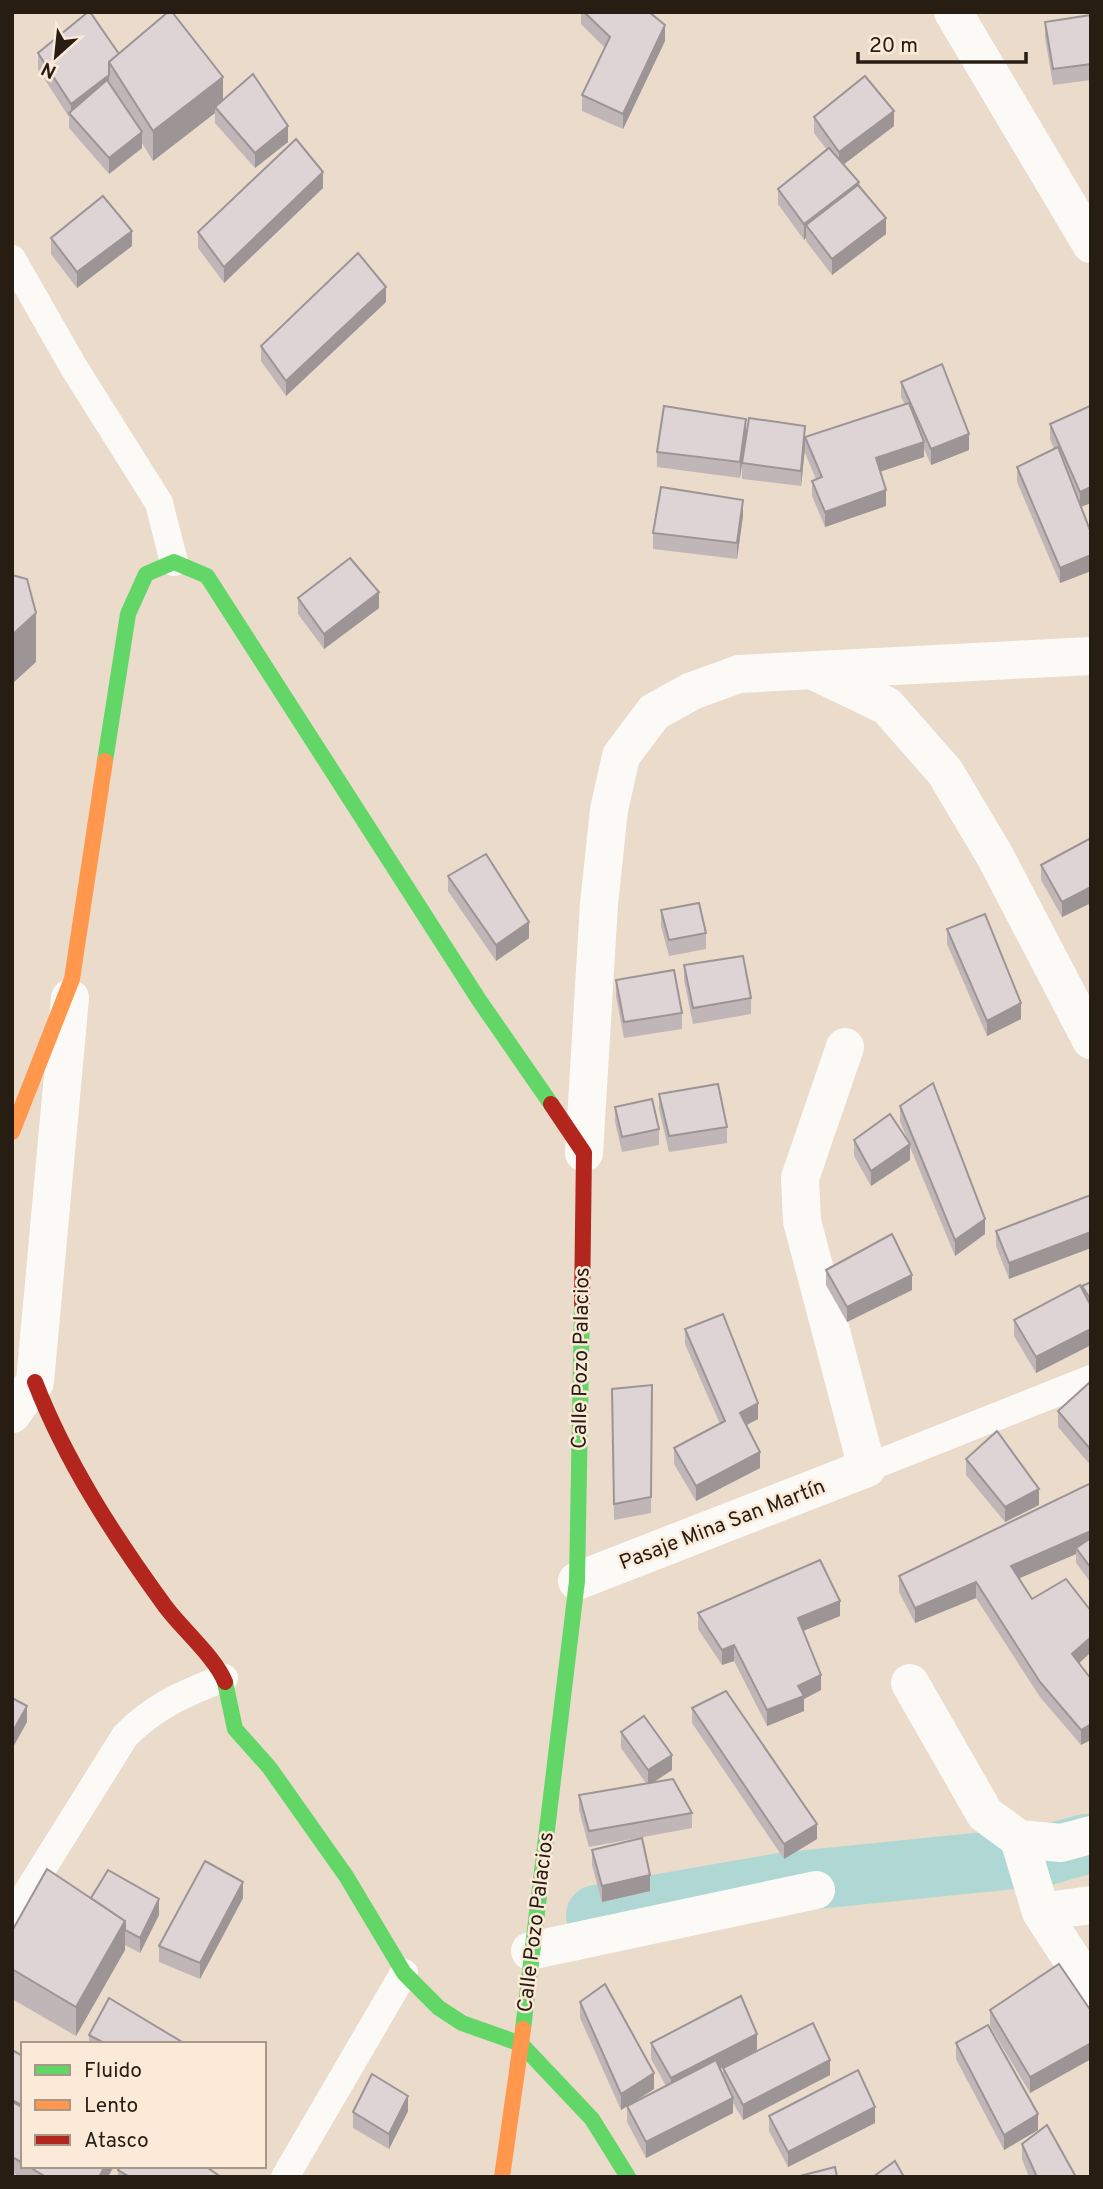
<svg xmlns="http://www.w3.org/2000/svg" width="1103" height="2189" viewBox="0 0 1103 2189" font-family="Overpass,sans-serif">
<rect width="100%" height="100%" fill="#eadbcb"/>
<g fill="none" stroke-linecap="round" stroke-linejoin="round">
<!-- canal -->
<path stroke="#afd8d4" stroke-width="60" d="M596,1915L787,1882L1043,1856L1086,1844"/>
<!-- lane -->
<g stroke="#fcfaf7" stroke-width="28">
<path d="M12,259L73,366L159,503L174,562"/>
<path d="M867,1468L1091,1379"/>
<path d="M12,1917L125,1736C154,1706 185,1693 224,1678"/>
<path d="M285,2177L404,1973"/>
</g>
<!-- street -->
<g stroke="#fcfaf7" stroke-width="38">
<path d="M953,12L1091,244"/>
<path d="M814,671L887,706L945,772L995,856L1091,1040"/>
<path d="M584,1153L599,904L609,810L621,756L654,712L692,691L739,674L1091,656"/>
<path d="M12,1414L35,1382L70,998"/>
<path d="M577,1581L867,1468L802,1221L800,1178L845,1047"/>
<path d="M910,1683L985,1814L1019,1839L1061,1843L1091,1835"/>
<path d="M1019,1839L1041,1912L1091,1989"/>
<path d="M1041,1912L1091,1905"/>
<path d="M530,1951L816,1890"/>
</g>
<!-- fast -->
<g stroke="#63d668" stroke-width="16">
<path d="M105,761L128,614L146,574L174,562L207,576L479,1000L551,1104"/>
<path d="M225,1682L235,1729L269,1767L346,1876L404,1973L439,2008L462,2023L521,2044L592,2119L628,2177"/>
<path d="M523,2029L577,1581L582,1303"/>
</g>
<!-- slow -->
<g stroke="#ff974d" stroke-width="16">
<path d="M12,1132L72,979L105,761"/>
<path d="M502,2177L523,2029"/>
</g>
<!-- jam -->
<g stroke="#b3261e" stroke-width="16">
<path d="M551,1104L584,1153L582,1303"/>
<path d="M35,1382C66,1462 114,1536 165,1606C181,1628 216,1658 225,1682"/>
</g>
</g>
<!-- wall -->
<g fill="#c0b6b7">
<path d="M581,12H649L665,41L623,129L582,111V95L605,48L581,24Z"/>
<path d="M1091,15V80L1053,85L1045,38V22Z"/>
<path d="M38,53L119,54L223,100L288,142L255,168L215,123V113L153,161L142,143V148L109,174L69,128V117L38,69Z"/>
<path d="M814,117L894,126L844,164L859,185L886,234L832,275L806,241V238L804,240L778,204V189L827,150L814,133Z"/>
<path d="M323,188L224,283L198,248V232Z"/>
<path d="M51,238L132,246L77,288L51,254Z"/>
<path d="M386,302L286,396L261,361V346Z"/>
<path d="M901,382L969,450L931,465L924,449V457L880,472L886,506L825,527L812,496V481L816,479L805,453V448L801,486L742,479V463L805,437L905,405L901,397Z"/>
<path d="M1090,406L1091,503L1081,507L1091,533V571L1060,583L1017,482V467L1054,449L1050,439V424Z"/>
<path d="M746,434L740,478L657,467V452Z"/>
<path d="M743,516L737,559L653,549V533Z"/>
<path d="M298,598L379,608L324,649L298,614Z"/>
<path d="M1091,838V903L1062,917L1041,880V865Z"/>
<path d="M448,876L529,938L496,961L448,891Z"/>
<path d="M661,910L706,933V949L669,956L661,926Z"/>
<path d="M947,929L1021,1019L987,1036L947,944Z"/>
<path d="M684,965L751,998V1014L693,1024L684,980Z"/>
<path d="M616,980L682,1013V1029L624,1038L616,996Z"/>
<path d="M659,1094L727,1127V1143L669,1152L659,1109Z"/>
<path d="M900,1106L985,1234L955,1256L910,1147V1160L871,1186L854,1156V1140H908L900,1122Z"/>
<path d="M615,1107L659,1129V1145L622,1152L615,1122Z"/>
<path d="M1091,1195L1009,1279L996,1246V1231Z"/>
<path d="M826,1270L912,1290L847,1322L826,1285Z"/>
<path d="M1091,1282V1345L1036,1373L1014,1336V1320L1082,1290V1286Z"/>
<path d="M685,1329L758,1419L747,1425L760,1468L696,1501L674,1464V1448L720,1424L685,1344Z"/>
<path d="M652,1385L651,1513L614,1520L612,1389Z"/>
<path d="M1091,1385V1466L1058,1427V1411Z"/>
<path d="M966,1459L1039,1505L1005,1522L966,1475Z"/>
<path d="M1091,1483V1583L1076,1563V1554L1019,1578L1032,1599L1091,1611V1652L1079,1663L1091,1679L1081,1745L1040,1697L976,1598L915,1623L899,1592V1576Z"/>
<path d="M698,1613L840,1616L803,1631L821,1690L804,1699V1711L767,1726L734,1661L722,1665L698,1629Z"/>
<path d="M692,1708L817,1839L784,1859L692,1723Z"/>
<path d="M621,1732L672,1770L653,1782L692,1813V1828L589,1847L579,1810V1795L646,1783L621,1748Z"/>
<path d="M592,1850L650,1891L602,1902L592,1865Z"/>
<path d="M91,1898L159,1915L140,1953L125,1945V1950L76,2036L12,1999V1931Z"/>
<path d="M243,1898L200,1979L159,1962V1946Z"/>
<path d="M580,2002L654,2089L621,2110L580,2018Z"/>
<path d="M990,2010L1091,2011V2059L1030,2093L990,2026Z"/>
<path d="M89,2035L182,2044H89Z"/>
<path d="M651,2043L757,2050L720,2069L723,2076V2068L830,2075L743,2120L733,2103V2113L646,2158L627,2122V2106L666,2086L651,2059Z"/>
<path d="M956,2043L1038,2130L1004,2150L956,2059Z"/>
<path d="M12,2050L23,2056V2166H114L108,2176L110,2177H19L12,2172Z"/>
<path d="M408,2111L389,2149L353,2128V2112Z"/>
<path d="M769,2116L875,2123L788,2167L769,2131Z"/>
<path d="M1022,2144L1076,2177H1029L1022,2159Z"/>
<path d="M118,2170L221,2177H118Z"/>
</g>
<!-- shaded-wall -->
<g fill="#9c9495">
<path d="M665,25V41L623,129V114Z"/>
<path d="M109,75V90L71,115V104Z"/>
<path d="M223,77V106L215,107V113L153,161V131Z"/>
<path d="M894,111V126L839,168V152Z"/>
<path d="M288,126V142L255,168V153Z"/>
<path d="M142,132V148L109,174V158Z"/>
<path d="M323,172V188L224,283V267Z"/>
<path d="M859,182V197L806,225V238L804,240V224Z"/>
<path d="M886,218V234L832,275V259Z"/>
<path d="M132,231V246L77,288V272Z"/>
<path d="M386,287V302L286,396V381Z"/>
<path d="M746,419V434L740,478V462Z"/>
<path d="M805,426V448L801,486V471Z"/>
<path d="M969,434V450L931,465V449Z"/>
<path d="M924,442V457L876,473V458Z"/>
<path d="M1091,487V503L1080,507V492Z"/>
<path d="M886,490V506L825,527V512Z"/>
<path d="M743,500V516L737,559V543Z"/>
<path d="M1091,555V571L1060,583V568Z"/>
<path d="M379,592V608L324,649V634Z"/>
<path d="M36,613V662L13,683L12,686L13,634Z"/>
<path d="M1091,887V903L1062,917V902Z"/>
<path d="M529,922V938L496,961V945Z"/>
<path d="M1021,1003V1019L987,1036V1021Z"/>
<path d="M910,1144V1160L871,1186V1171Z"/>
<path d="M985,1219V1234L955,1256V1240Z"/>
<path d="M1091,1232V1248L1009,1279V1263Z"/>
<path d="M912,1275V1290L847,1322V1307Z"/>
<path d="M1091,1329V1345L1036,1373V1357Z"/>
<path d="M758,1403V1419L740,1428V1413Z"/>
<path d="M760,1452V1468L696,1501V1486Z"/>
<path d="M1039,1489V1505L1005,1522V1507Z"/>
<path d="M1091,1531V1547L1076,1548V1554L1011,1582V1566Z"/>
<path d="M976,1582V1598L915,1623V1608Z"/>
<path d="M840,1601V1616L798,1633V1618Z"/>
<path d="M1091,1637V1652L1072,1670V1654Z"/>
<path d="M734,1645V1661L722,1665V1650Z"/>
<path d="M821,1675V1690L804,1699V1711L767,1726V1710L798,1686Z"/>
<path d="M27,1706V1722L12,1749V1733Z"/>
<path d="M1091,1724V1740L1081,1745V1730Z"/>
<path d="M672,1755V1770L648,1786V1770Z"/>
<path d="M817,1824V1839L784,1859V1844Z"/>
<path d="M650,1875V1891L602,1902V1886Z"/>
<path d="M243,1882V1898L200,1979V1963Z"/>
<path d="M159,1899V1915L140,1953V1938Z"/>
<path d="M125,1921V1950L76,2036V2007Z"/>
<path d="M757,2034V2050L671,2094V2078Z"/>
<path d="M1091,2043V2059L1030,2093V2077Z"/>
<path d="M830,2060V2075L743,2120V2105Z"/>
<path d="M654,2073V2089L621,2110V2094Z"/>
<path d="M408,2096V2111L389,2149V2134Z"/>
<path d="M733,2098V2113L646,2158V2142Z"/>
<path d="M875,2107V2123L788,2167V2152Z"/>
<path d="M1038,2114V2130L1004,2150V2135Z"/>
<path d="M105,2166H114L108,2177H99Z"/>
</g>
<!-- building -->
<g fill="#dfd4d5" stroke="#9c9495" stroke-width="2">
<path d="M88,12H90L119,54L109,62V75L71,104L38,53Z"/>
<path d="M168,12H172L223,77L153,131L109,62Z"/>
<path d="M584,12H649L665,25L623,114L582,95L610,37Z"/>
<path d="M1091,15V64L1053,69L1045,22Z"/>
<path d="M253,74L288,126L255,153L215,107Z"/>
<path d="M865,76L894,111L839,152L814,117Z"/>
<path d="M107,80L142,132L109,158L69,113Z"/>
<path d="M296,139L323,172L224,267L198,232Z"/>
<path d="M829,148L859,182L804,224L778,189Z"/>
<path d="M858,185L886,218L832,259L806,225Z"/>
<path d="M103,196L132,231L77,272L51,238Z"/>
<path d="M358,253L386,287L286,381L261,346Z"/>
<path d="M942,364L969,434L931,449L901,382Z"/>
<path d="M909,403L924,442L876,458L886,490L825,512L812,481L822,477L805,437Z"/>
<path d="M664,406L746,419L740,462L657,452Z"/>
<path d="M1090,406L1091,487L1080,492L1050,424Z"/>
<path d="M749,418L805,426L801,471L742,463Z"/>
<path d="M1058,447L1091,533V555L1060,568L1017,467Z"/>
<path d="M661,487L743,500L737,543L653,533Z"/>
<path d="M350,558L379,592L324,634L298,598Z"/>
<path d="M12,575L27,579L36,613L13,634L12,637Z"/>
<path d="M1091,838V887L1062,902L1041,865Z"/>
<path d="M486,854L529,922L496,945L448,876Z"/>
<path d="M699,903L706,933L669,940L661,910Z"/>
<path d="M985,914L1021,1003L987,1021L947,929Z"/>
<path d="M743,956L751,998L693,1008L684,965Z"/>
<path d="M674,970L682,1013L624,1022L616,980Z"/>
<path d="M933,1083L985,1219L955,1240L900,1106Z"/>
<path d="M718,1084L727,1127L669,1136L659,1094Z"/>
<path d="M652,1099L659,1129L622,1137L615,1107Z"/>
<path d="M890,1114L910,1144L871,1171L854,1140Z"/>
<path d="M1091,1195V1232L1009,1263L996,1231Z"/>
<path d="M892,1234L912,1275L847,1307L826,1270Z"/>
<path d="M1091,1282V1300L1082,1286Z"/>
<path d="M1080,1285L1091,1306V1329L1036,1357L1014,1320Z"/>
<path d="M723,1314L758,1403L740,1413L760,1452L696,1486L674,1448L725,1421L685,1329Z"/>
<path d="M1089,1383L1091,1385V1450L1058,1411Z"/>
<path d="M652,1385L651,1497L614,1504L612,1389Z"/>
<path d="M997,1431L1039,1489L1005,1507L966,1459Z"/>
<path d="M1091,1483V1531L1011,1566L1032,1599L1066,1579L1091,1611V1637L1072,1654L1091,1679V1724L1081,1730L1040,1682L976,1582L915,1608L899,1576Z"/>
<path d="M1091,1538V1568L1076,1548Z"/>
<path d="M820,1560L840,1601L798,1618L821,1675L798,1686L804,1696L767,1710L734,1645L722,1650L698,1613Z"/>
<path d="M726,1691L817,1824L784,1844L692,1708Z"/>
<path d="M12,1698L27,1706L12,1733Z"/>
<path d="M644,1716L672,1755L648,1770L621,1732Z"/>
<path d="M673,1779L692,1813L589,1831L579,1795Z"/>
<path d="M642,1838L650,1875L602,1886L592,1850Z"/>
<path d="M205,1861L243,1882L200,1963L159,1946Z"/>
<path d="M47,1869L125,1921L76,2007L12,1969V1931Z"/>
<path d="M108,1870L159,1899L140,1938L125,1930V1921L91,1898Z"/>
<path d="M1059,1964L1091,2011V2043L1030,2077L990,2010Z"/>
<path d="M605,1984L654,2073L621,2094L580,2002Z"/>
<path d="M741,1996L757,2034L671,2078L651,2043Z"/>
<path d="M109,1998L182,2042L181,2044H106L89,2035Z"/>
<path d="M813,2023L830,2060L743,2105L723,2068Z"/>
<path d="M988,2025L1038,2114L1004,2135L956,2043Z"/>
<path d="M12,2050L23,2056V2106L12,2100Z"/>
<path d="M716,2060L733,2098L646,2142L627,2106Z"/>
<path d="M858,2070L875,2107L788,2152L769,2116Z"/>
<path d="M372,2074L408,2096L389,2134L353,2112Z"/>
<path d="M13,2102L23,2108V2163L12,2157Z"/>
<path d="M1047,2125L1076,2177H1037L1022,2144Z"/>
<path d="M895,2161L904,2177H873Z"/>
<path d="M28,2166H105L99,2177H46Z"/>
<path d="M120,2166H205L221,2177H130L118,2170Z"/>
<path d="M835,2167L837,2177H796Z"/>
</g>
<g text-anchor="middle" stroke-width="5" stroke-linejoin="round" paint-order="stroke">
<!-- street labels -->
<g font-size="21" fill="#271d13" stroke="#fcead9">
<text transform="translate(580 1358) rotate(-89)" y="7">Calle Pozo Palacios</text>
<text transform="translate(722 1524) rotate(-21)" y="7">Pasaje Mina San Martín</text>
<text transform="translate(535 1922) rotate(-83)" y="7">Calle Pozo Palacios</text>
</g>
</g>
<!-- border -->
<rect width="1103" height="2189" fill="none" stroke="#271d13" stroke-width="28"/>
<!-- legend -->
<rect x="21" y="2042" width="245" height="126" fill="#fcead9" stroke="#a7988a" stroke-width="2"/>
<rect x="35" y="2065" width="35" height="10" fill="#63d668" stroke="#a7988a" stroke-width="2"/>
<text x="84" y="2077" font-size="21" fill="#271d13">Fluido</text>
<rect x="35" y="2100" width="35" height="10" fill="#ff974d" stroke="#a7988a" stroke-width="2"/>
<text x="84" y="2112" font-size="21" fill="#271d13">Lento</text>
<rect x="35" y="2135" width="35" height="10" fill="#b3261e" stroke="#a7988a" stroke-width="2"/>
<text x="84" y="2147" font-size="21" fill="#271d13">Atasco</text>
<!-- north arrow -->
<g transform="translate(56 56) rotate(207)" stroke="#fcead9" stroke-width="5" paint-order="stroke">
<path d="M0-5L12 26L0 18L-12 26Z" fill="#271d13"/>
<text y="-10" font-size="19" font-weight="bold" text-anchor="middle" fill="#271d13">N</text>
</g>
<!-- scale -->
<path d="M858 52v10h168v-10" fill="none" stroke="#271d13" stroke-width="3.5"/>
<text x="869" y="52" font-size="21" fill="#271d13" stroke="#fcead9" stroke-width="5" paint-order="stroke">20 m</text>
</svg>
